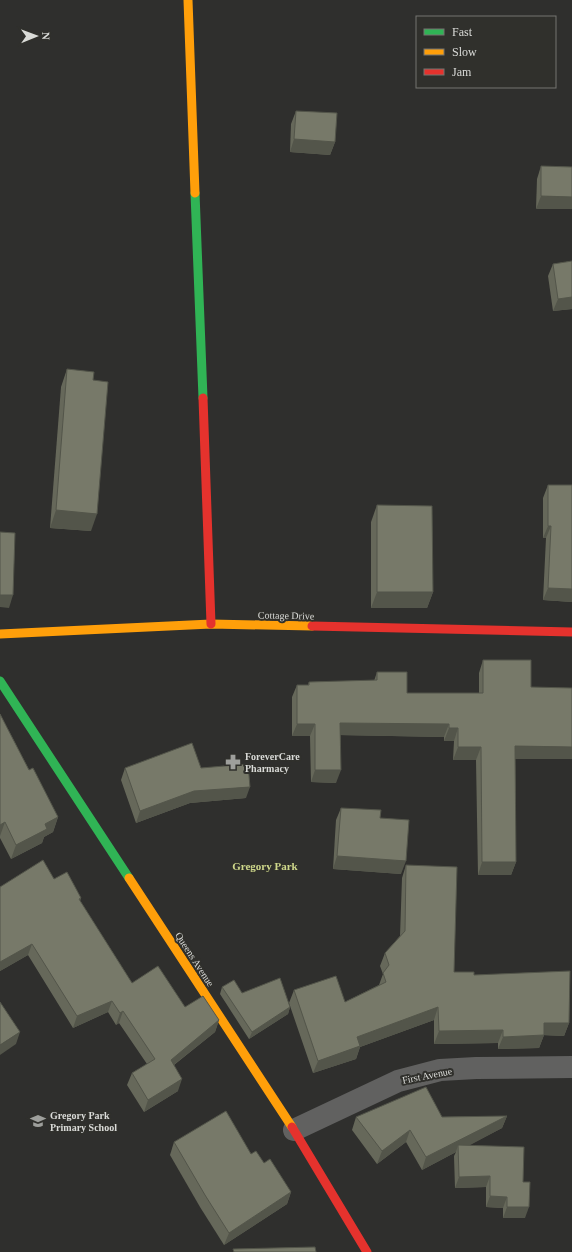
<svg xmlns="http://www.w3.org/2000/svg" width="572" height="1252" viewBox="0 0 572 1252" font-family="Georgia,serif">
<rect width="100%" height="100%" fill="#2f2f2d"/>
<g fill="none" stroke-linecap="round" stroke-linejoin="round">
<!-- street -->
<path stroke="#616160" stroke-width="22" d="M294,1130L398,1081L440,1070L476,1068L572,1067"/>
<!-- fast -->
<g stroke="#30b455" stroke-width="9">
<path d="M195,193L203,398"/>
<path d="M0,681L129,878"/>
</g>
<!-- slow -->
<g stroke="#ff9f0a" stroke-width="9">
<path d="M188,0L195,193"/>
<path d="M0,634L211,624L312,626"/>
<path d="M129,878L292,1127"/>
</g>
<!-- jam -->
<g stroke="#e5322d" stroke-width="9">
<path d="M203,398L211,624"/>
<path d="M312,626L572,632"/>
<path d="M292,1127L367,1252"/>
</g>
</g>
<!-- wall -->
<g fill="#66685a">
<path d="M296,111L335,142L330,155L290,152L291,124Z"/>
<path d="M541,166L572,167L536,209L537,179Z"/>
<path d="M572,261V309L553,311L548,276L553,264Z"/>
<path d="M67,369L91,531L50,528L61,387Z"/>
<path d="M548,485H572V602L543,600L546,538H543V498Z"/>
<path d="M377,505L433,592L427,608H371V522Z"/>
<path d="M483,660L515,759L516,862L511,875H478L476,760H453L454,741H444V737L340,735L336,783L311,782L310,736H292V697L297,685H308L309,682L374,681L377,672L407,693H479V673Z"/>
<path d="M0,714L29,770L58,817L53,832L44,837L42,843L11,859L0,838Z"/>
<path d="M125,768H201L246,798L190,803L136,823L121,780Z"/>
<path d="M341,808L380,818L401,874L333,869L336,820Z"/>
<path d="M406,865L454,972L474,975L569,1023L564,1036L544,1035L539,1048L498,1049V1043L434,1044V1020L360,1047L356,1059L313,1073L289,1003L294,990L345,1002L379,985L383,974L380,966L385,953L400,936L402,878Z"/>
<path d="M54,879L81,898L80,901L132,983L185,1007L219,1020L215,1032L174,1065L178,1091L144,1112L127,1085L132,1073L147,1064L119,1023L116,1025L108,1012L73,1028L28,955L0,971V887Z"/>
<path d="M222,987L242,993L290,1007L288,1014L249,1039L220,994Z"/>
<path d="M507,1116L502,1128L469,1145L523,1182L525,1218H503V1208L486,1207V1187L455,1188L454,1156L456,1152L422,1170L406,1142L377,1164L352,1130L356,1117H442Z"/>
<path d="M174,1142L251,1154L264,1163L291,1192L287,1204L224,1245L200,1207L170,1155Z"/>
</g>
<!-- shaded-wall -->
<g fill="#53554a">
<path d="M294,139L335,142L330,155L290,152Z"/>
<path d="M541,196L572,197V209H536Z"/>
<path d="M572,297V309L553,311L558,299Z"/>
<path d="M56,510L97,514L91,531L50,528Z"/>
<path d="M548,526H551L546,538H543Z"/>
<path d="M548,588L572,589V602L543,600Z"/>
<path d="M377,592H433L427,608H371Z"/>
<path d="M0,595H13L9,608L0,607Z"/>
<path d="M340,723L449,724L444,737L336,735Z"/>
<path d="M297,724H315L310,736H292Z"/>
<path d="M449,728H458L454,741H444Z"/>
<path d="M515,746L572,747V759H510Z"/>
<path d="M458,747H481L476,760H453Z"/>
<path d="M315,770H341L336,783L311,782Z"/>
<path d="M250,787L246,798L190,803L136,823L140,811L194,791Z"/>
<path d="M58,817L53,832L44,837L42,843L11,859L16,845L45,824Z"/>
<path d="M5,822L0,836V825Z"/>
<path d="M337,856L406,861L401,874L333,869Z"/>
<path d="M482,862H516L511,875H478Z"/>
<path d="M32,944L28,955L0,971V962Z"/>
<path d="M112,1001L108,1012L73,1028L77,1016Z"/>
<path d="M290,1007L288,1014L249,1039L252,1032Z"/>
<path d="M438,1007L434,1020L360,1047L356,1059L313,1073L318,1061L357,1037Z"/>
<path d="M123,1011L119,1023L116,1025L120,1013Z"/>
<path d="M219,1020L215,1032L166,1071L171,1060Z"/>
<path d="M544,1023H569L564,1036L539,1035Z"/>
<path d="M503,1030L498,1043L434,1044L439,1031Z"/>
<path d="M20,1032L16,1044L0,1055V1045Z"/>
<path d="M544,1035L539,1048L498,1049L503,1037Z"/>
<path d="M182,1079L178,1091L144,1112L148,1100Z"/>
<path d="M507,1116L502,1128L459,1151L458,1145L456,1152L422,1170L426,1157Z"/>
<path d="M410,1130L406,1142L377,1164L382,1151Z"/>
<path d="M490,1176L486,1187L455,1188L459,1177Z"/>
<path d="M291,1192L287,1204L224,1245L229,1233Z"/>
<path d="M490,1196L507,1197L503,1208L486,1207Z"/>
<path d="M507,1207H529L525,1218H503Z"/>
</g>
<!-- building -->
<g fill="#777969" stroke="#53554a">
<path d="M296,111L337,113L335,142L294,139Z"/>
<path d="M541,166L572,167V197L541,196Z"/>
<path d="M572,261V297L558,299L553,264Z"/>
<path d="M67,369L94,372L93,380L108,382L97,514L56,510Z"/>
<path d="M548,485H572V589L548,588L551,526H548Z"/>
<path d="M377,505L432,506L433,592H377Z"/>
<path d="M0,532L15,533L13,595H0Z"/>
<path d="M483,660H531V687L572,688V747L515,746L516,862H482L481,747H458V728H449V724L340,723L341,770H315V724H297V685H309V682L377,680V672H407V693H483Z"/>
<path d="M0,714L29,770L33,768L58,817L45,824L47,829L16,845L5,822L0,825Z"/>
<path d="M192,743L201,768L248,764L250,787L194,791L140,811L125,768Z"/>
<path d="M341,808L381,810L380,818L409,820L406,861L337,856Z"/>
<path d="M43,860L54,879L67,872L81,898L79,899L132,983L158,966L185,1007L203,996L219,1020L171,1060L182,1079L148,1100L132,1073L155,1059L123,1011L120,1013L112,1001L77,1016L32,944L0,962V887Z"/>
<path d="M406,865L457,867L454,972H474V975L570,971L569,1023H544V1035L503,1037V1030L439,1031L438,1007L357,1037L360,1046L318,1061L294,990L336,976L345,1002L386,982L383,973L389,965L385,953L405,931Z"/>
<path d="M280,978L290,1007L252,1032L222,987L234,980L242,993Z"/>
<path d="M0,1002L20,1032L0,1045Z"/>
<path d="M426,1087L442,1117L507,1116L426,1157L410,1130L382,1151L356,1117Z"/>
<path d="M226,1111L251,1154L256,1151L264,1163L270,1159L291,1192L229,1233L205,1195L174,1142Z"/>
<path d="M458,1145L524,1147L523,1182H530L529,1207H507V1197L490,1196V1176L459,1177Z"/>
<path d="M315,1247L316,1252H234L233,1249Z"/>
</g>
<!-- icons -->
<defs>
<g id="pharmacy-bare" transform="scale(1.2)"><path d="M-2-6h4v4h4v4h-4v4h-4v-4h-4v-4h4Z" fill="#9e9f9c" stroke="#30302c" stroke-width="2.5" paint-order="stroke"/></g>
<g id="school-bare" transform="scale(1.2)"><path d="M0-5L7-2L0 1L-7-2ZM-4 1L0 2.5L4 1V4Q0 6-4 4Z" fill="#9e9f9c" stroke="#30302c" stroke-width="2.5" paint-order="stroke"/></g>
</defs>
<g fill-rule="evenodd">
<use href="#pharmacy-bare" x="233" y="762"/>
<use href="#school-bare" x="38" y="1121"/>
</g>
<g text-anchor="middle" stroke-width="4" stroke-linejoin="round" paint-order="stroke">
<!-- street labels -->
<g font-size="10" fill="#dadbd8" stroke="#30302c">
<text transform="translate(286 615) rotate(1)" y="4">Cottage Drive</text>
<text transform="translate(195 959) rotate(57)" y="4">Queens Avenue</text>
<text transform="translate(427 1075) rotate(-11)" y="4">First Avenue</text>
</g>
<!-- poi labels -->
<g font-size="10" font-weight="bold" fill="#dadbd8" stroke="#30302c" text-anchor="start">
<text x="245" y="760">ForeverCare<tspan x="245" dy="12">Pharmacy</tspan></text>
<text x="50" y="1119">Gregory Park<tspan x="50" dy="12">Primary School</tspan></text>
</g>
<!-- neighbourhood labels -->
<g font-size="11" font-weight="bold" fill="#cfd88b" stroke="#30302c">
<text x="265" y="870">Gregory Park</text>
</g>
</g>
<!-- legend -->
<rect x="416" y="16" width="140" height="72" fill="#30302c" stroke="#747471"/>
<rect x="424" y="29" width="20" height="6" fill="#30b455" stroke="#747471"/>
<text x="452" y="36" font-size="12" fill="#dadbd8">Fast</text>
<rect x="424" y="49" width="20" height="6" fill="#ff9f0a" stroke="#747471"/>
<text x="452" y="56" font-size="12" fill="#dadbd8">Slow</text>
<rect x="424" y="69" width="20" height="6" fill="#e5322d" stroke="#747471"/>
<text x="452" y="76" font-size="12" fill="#dadbd8">Jam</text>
<!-- north arrow -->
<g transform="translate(36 36) rotate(89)" stroke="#30302c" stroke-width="3" paint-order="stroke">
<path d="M0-3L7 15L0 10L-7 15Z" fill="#dadbd8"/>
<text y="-6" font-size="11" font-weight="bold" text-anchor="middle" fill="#dadbd8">N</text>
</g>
</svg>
